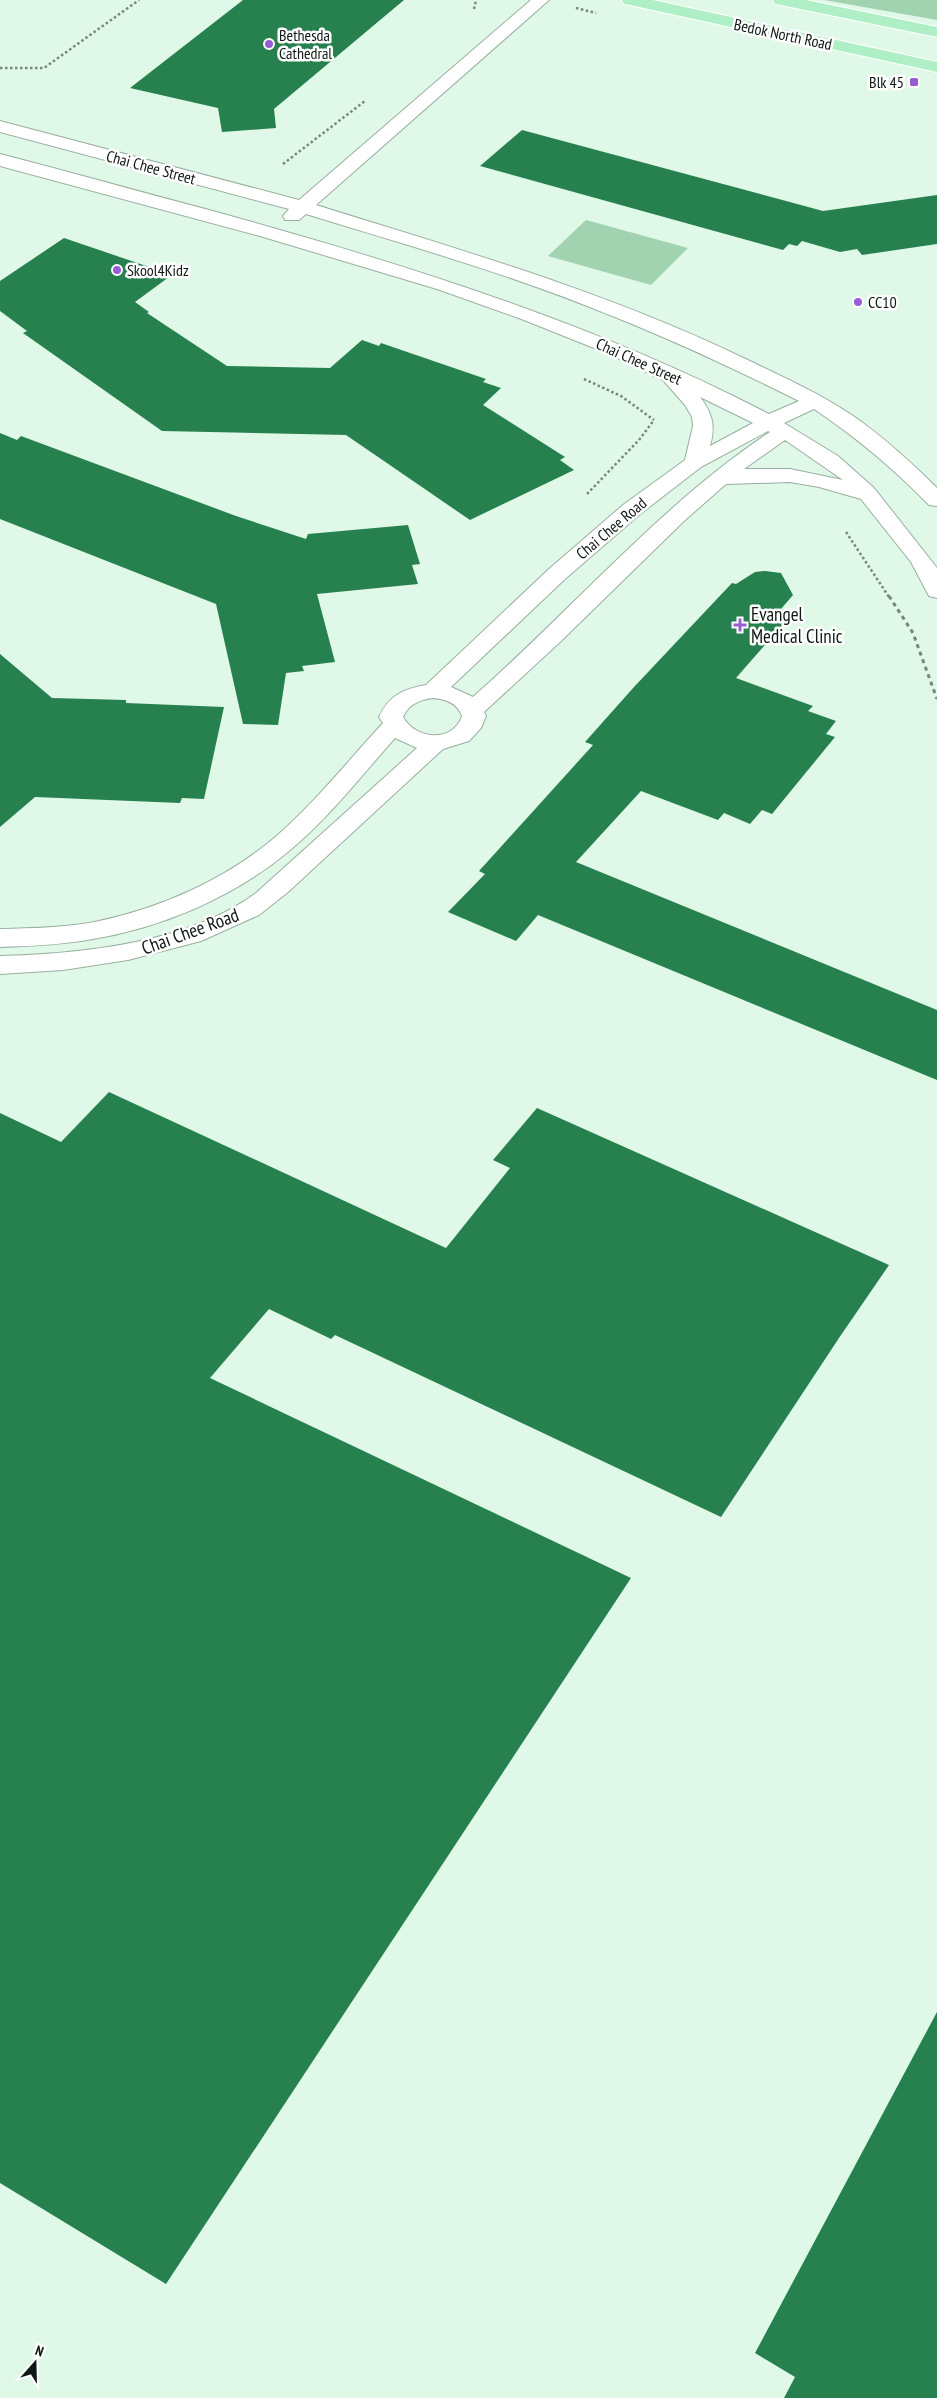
<svg xmlns="http://www.w3.org/2000/svg" width="937" height="2398" viewBox="0 0 937 2398" font-family="'PT Sans Narrow',sans-serif">
<rect width="100%" height="100%" fill="#e0f8e7"/>
<!-- green -->
<g fill="#a1d3b0">
<path d="M824,0H937V20Z"/>
<path d="M586,220L688,248L651,285L548,256Z"/>
</g>
<!-- building -->
<g fill="#27814f">
<path d="M243,0H404L274,109L276,128L222,132L218,108L130,88Z"/>
<path d="M522,130L823,211L937,195V244L862,255L857,249L840,252L802,241L797,246L789,244L783,250L480,166Z"/>
<path d="M64,238L158,270L155,272L169,277L135,302L149,312L147,313L227,366L330,368L362,340L379,346L381,343L486,379L483,382L501,388L483,405L565,457L560,460L574,470L470,520L346,435L162,431L23,333L27,331L0,311V281Z"/>
<path d="M0,433L17,440L21,436L236,516L306,539L308,534L408,525L420,564L412,565L418,584L317,594L335,662L302,666L304,671L286,673L278,725L243,724L216,604L0,519Z"/>
<path d="M765,571L781,573L793,595L781,609L792,614L736,678L813,706L808,711L836,721L826,734L835,737L772,814L762,810L750,824L724,813L718,820L641,791L576,862L937,1010V1080L538,915L516,941L448,912L485,874L479,871L593,745L585,742L634,687L732,583L736,584L755,572Z"/>
<path d="M0,654L52,698L126,700V703L224,707L204,799L182,798L180,803L35,797L0,827Z"/>
<path d="M109,1092L446,1248L510,1168L493,1160L537,1108L889,1265L839,1338L721,1517L335,1335L331,1339L269,1309L210,1378L631,1578L166,2284L0,2183V1113L61,1142Z"/>
<path d="M937,2012V2398H784L795,2377L755,2353Z"/>
</g>
<g fill="none" stroke-linecap="round" stroke-linejoin="round">
<!-- minor casing -->
<g stroke="#99af9f" stroke-width="2">
<path id="minor" d="M531,0H549L316,205C464,251 614,294 754,363C791,381 829,398 863,423C890,443 914,465 937,488V506L929,505C893,468 857,438 814,409L784,423L838,456L874,488L937,568V598L929,596L911,562L861,499L819,487L790,482L726,484L684,521L560,642L484,712L486,716L481,728L469,741L443,749L288,892L259,915L201,941L128,960L63,970L0,974V956C81,954 189,943 256,893L417,748L395,738C361,776 329,818 289,851C233,898 159,929 87,940C58,945 29,946 0,947V929C33,928 66,928 99,921C161,908 224,880 273,839C313,805 347,762 383,723L379,717C389,695 404,689 426,685L549,569L623,505L685,460L693,426L692,417L685,405L663,380L609,354L524,320L437,289L260,236L0,166V154C70,172 140,192 209,210C401,263 592,322 769,414L799,401C729,366 660,334 587,306C496,270 400,243 306,214L299,220H285L283,216L289,209L0,132V121L299,200ZM700,397L753,423L710,446C716,425 712,413 700,397ZM768,431L770,432C661,504 572,610 473,697L451,687L565,579L639,515L701,467ZM785,440L843,480L790,469H744ZM433,698C446,699 457,703 462,716C453,743 416,740 403,717C409,704 419,700 433,698Z"/>
</g>
<!-- major casing -->
<g stroke="#fff" stroke-width="2">
<g id="major">
<path d="M622,0H653L937,62V72L630,5L624,4Z"/>
<path d="M773,0H806L937,27V37L781,5L775,4Z"/>
</g>
</g>
<!-- path-far1 -->
<g stroke="#77877c" stroke-width="2.5" stroke-dasharray="2.5 2.5" stroke-linecap="butt">
<path d="M576,8L596,13"/>
<path d="M474,9L476,0"/>
<path d="M0,68H44L139,0"/>
<path d="M283,164L365,101"/>
<path d="M584,379L621,396L654,420"/>
<path d="M587,494L639,440L654,420"/>
<path d="M846,532L889,597"/>
</g>
<!-- path -->
<path stroke="#77877c" stroke-width="3" stroke-dasharray="4 4" stroke-linecap="butt" d="M889,596L913,633L937,699"/>
<!-- minor -->
<use href="#minor" fill="#fff" fill-rule="evenodd"/>
<!-- major -->
<use href="#major" fill="#aeefc6" fill-rule="evenodd"/>
</g>
<!-- markers -->
<g fill="#985dd4" stroke="#fefefe" stroke-width="2">
<circle cx="269" cy="44" r="5"/>
<rect x="909" y="77" width="10" height="10" rx="2.5"/>
<circle cx="117" cy="270" r="5"/>
<circle cx="858" cy="302" r="5"/>
<path d="M737.5 617.5h5v5h5v5h-5v5h-5v-5h-5v-5h5z"/>
</g>
<g text-anchor="middle" stroke-width="5" stroke-linejoin="round" paint-order="stroke">
<!-- far-street labels -->
<g font-size="16" fill="#0f1812" stroke="#fefefe">
<text transform="translate(783 34) rotate(12)" y="6">Bedok North Road</text>
<text transform="translate(151 167) rotate(15)" y="6">Chai Chee Street</text>
<text transform="translate(639 361) rotate(24)" y="6">Chai Chee Street</text>
<text transform="translate(611 528) rotate(-40)" y="6">Chai Chee Road</text>
</g>
<!-- far-poi labels -->
<g font-size="16" fill="#0f1812" stroke="#fefefe" text-anchor="start">
<text x="279" y="41">Bethesda<tspan x="279" dy="18">Cathedral</tspan></text>
<text x="904" y="88" text-anchor="end">Blk 45</text>
<text x="127" y="276">Skool4Kidz</text>
<text x="868" y="308">CC10</text>
</g>
<!-- poi labels -->
<g font-size="19" fill="#0f1812" stroke="#fefefe" text-anchor="start">
<text x="751" y="621">Evangel<tspan x="751" dy="22">Medical Clinic</tspan></text>
</g>
<!-- street labels -->
<g font-size="19" fill="#0f1812" stroke="#fefefe">
<text transform="translate(190 931) rotate(-20)" y="7">Chai Chee Road</text>
</g>
</g>
<!-- north arrow -->
<g transform="translate(35 2363) rotate(20)" stroke="#fefefe" stroke-width="4" paint-order="stroke">
<path d="M0-4L9 19L0 12L-9 19Z" fill="#0f1812"/>
<text y="-8" font-size="14" font-weight="bold" text-anchor="middle" fill="#0f1812">N</text>
</g>
</svg>
